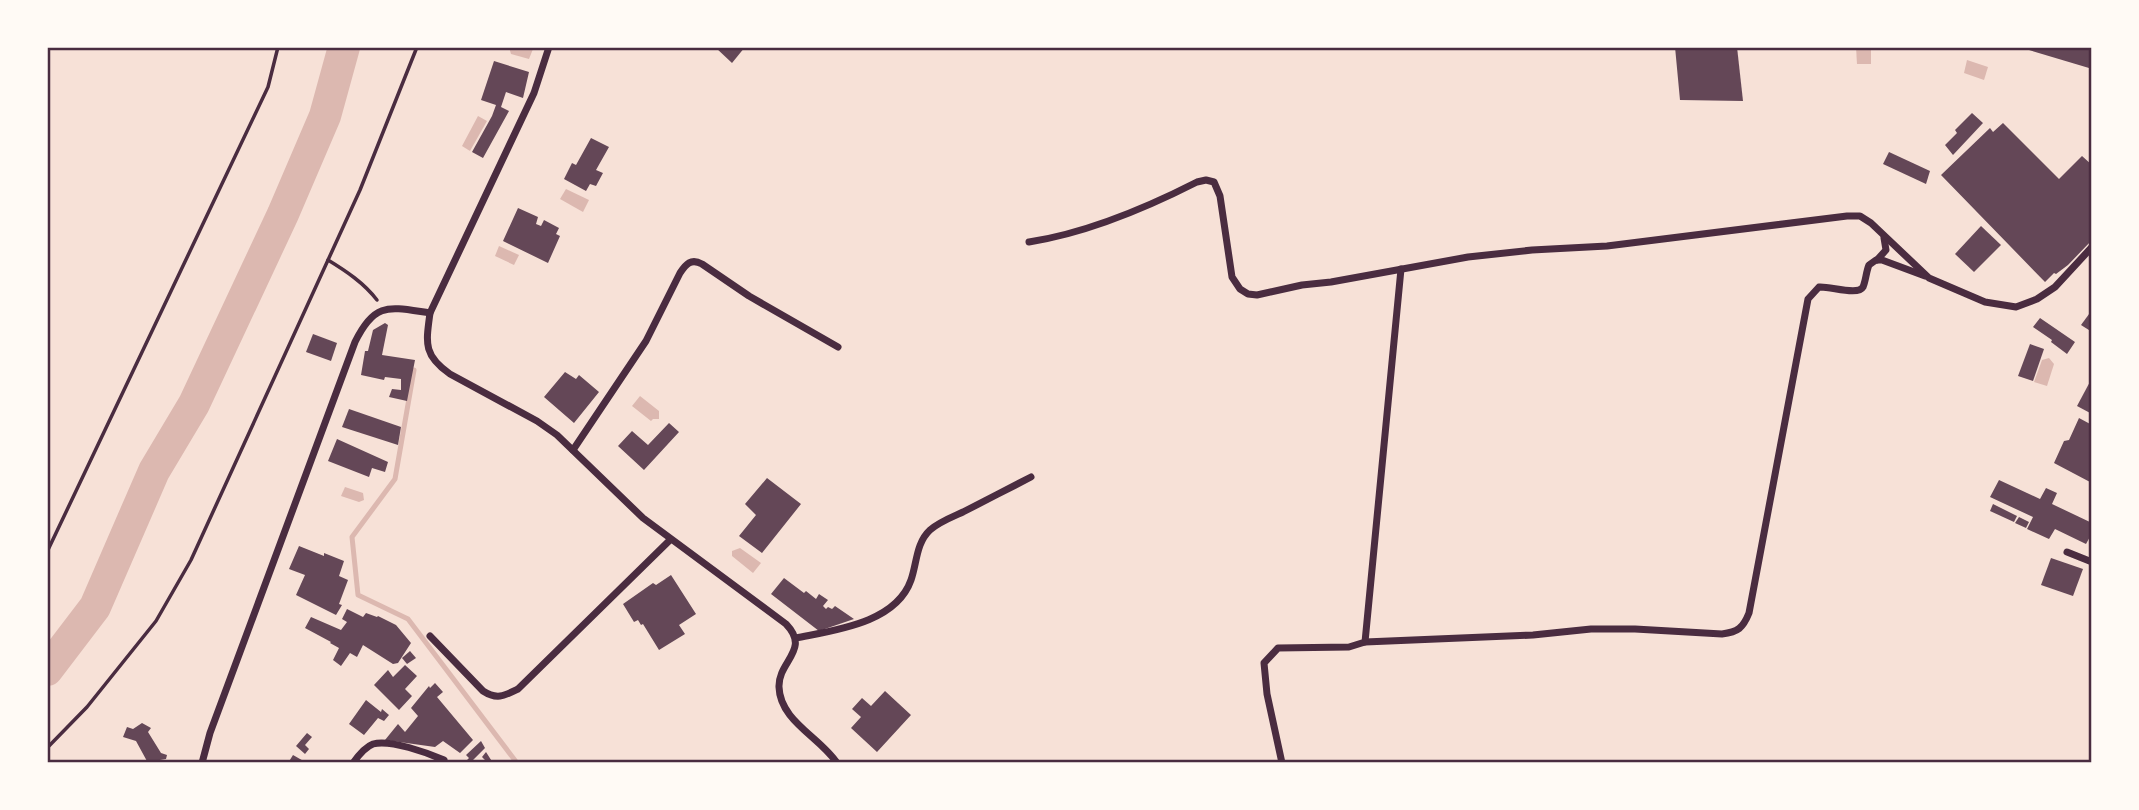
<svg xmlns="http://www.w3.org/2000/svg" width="2139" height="810" viewBox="0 0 2139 810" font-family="'Fira Sans',sans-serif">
<rect width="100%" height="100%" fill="#f7e1d7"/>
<!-- water -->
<g fill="#dcb8b0">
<path d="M509,47L533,49L529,59L511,54Z"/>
<path d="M1856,47H1871V64H1857Z"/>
<path d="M1967,60L1988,67L1984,80L1964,73Z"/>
<path d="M478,116L487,121L470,151L462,146Z"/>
<path d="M566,189L589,200L583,212L560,199Z"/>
<path d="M499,246L519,255L514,265L495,256Z"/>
<path d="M2049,358L2054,364L2047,386L2034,382L2042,360Z"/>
<path d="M640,396L659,411V419H653L651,421L632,406Z"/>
<path d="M345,487L363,493L364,500L359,502L341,496Z"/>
<path d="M740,548L761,563L753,573L732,556V551Z"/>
</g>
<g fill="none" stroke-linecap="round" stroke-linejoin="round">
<!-- stream -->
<path stroke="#dcb8b0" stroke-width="5" d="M414,370L395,479L352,537L358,595L408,619L517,763"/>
<!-- river -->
<path stroke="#dcb8b0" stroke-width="32" d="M47,670L95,607L154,471L194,404L283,214L325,116L344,47"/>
</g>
<!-- building -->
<g fill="#644757">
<path d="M715,47H745L732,63Z"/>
<path d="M1675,47H1737L1743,101L1680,100Z"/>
<path d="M2019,47H2092V57L2089,68Z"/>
<path d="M494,61L529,72L523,98L506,92L501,107L509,111L483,158L472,152L492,116L496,105L481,100Z"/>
<path d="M1972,113L1983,123L1953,155L1945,145L1957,133L1955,130Z"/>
<path d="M2003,123L2059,179L2082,156L2092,165V240L2068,265L2056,274L2054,273L2045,282L1941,175L1990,128L1993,132Z"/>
<path d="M591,138L609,147L596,170L603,173L596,186L590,184L586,191L564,179L572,163L576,165Z"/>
<path d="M1889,152L1930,171L1926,184L1883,164Z"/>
<path d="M518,208L538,217L536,224L541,226L544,220L559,228L556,234L560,236L548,263L503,241Z"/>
<path d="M1981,226L2001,245L1974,272L1955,254Z"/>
<path d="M2092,310V332L2081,325Z"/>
<path d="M2040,318L2075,342L2067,354L2051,342L2052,340L2033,327Z"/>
<path d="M385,323L388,325L382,355L415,360L407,401L389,397L392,389L401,390V379L385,377L384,380L361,375L365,351H368L373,330Z"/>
<path d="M313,334L337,343L331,361L306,352Z"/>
<path d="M2030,344L2044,349L2033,381L2018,376Z"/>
<path d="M565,372L576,379L579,375L599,392L574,423L544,397Z"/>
<path d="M2092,378V414L2077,406Z"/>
<path d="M349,409L401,427L398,445L342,427Z"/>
<path d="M2079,418L2092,425V478L2090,482L2054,463L2064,441L2069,440Z"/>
<path d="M669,423L679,432L644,470L618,446L632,431L648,445Z"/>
<path d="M337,439L388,462L385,472L372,468L369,477L328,461Z"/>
<path d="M767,478L801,504L762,553L739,536L756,515L745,504Z"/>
<path d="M1999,480L2040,499L2046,488L2057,493L2052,504L2092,523V533L2086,544L2055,529L2049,539L2027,529L2033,517L1990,497Z"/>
<path d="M1993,504L2017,516L2014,522L1990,511Z"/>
<path d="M2019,517L2029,522L2026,528L2015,523Z"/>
<path d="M299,546L324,556V553L344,561L339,576L348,580L339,604L342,605L336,615L296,595L305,575L289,569Z"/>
<path d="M2051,558L2083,569L2073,596L2041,585Z"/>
<path d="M671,575L696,614L679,625L685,634L659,650L643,624L641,625L638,620L634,622L623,604L653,583L656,585Z"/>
<path d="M784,578L804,593L806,591L816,599L819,594L828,600L823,606L826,609L828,607L832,609L835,606L854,619L819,631L771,594Z"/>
<path d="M347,609L363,617L366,613L377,617L378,616L396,625L411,643L398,663L393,664L363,645L357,657L350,653L341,666L333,660L339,648L330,643L331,642L305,628L311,617L341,630L347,622L342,619Z"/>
<path d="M410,651L416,658L407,664L402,658Z"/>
<path d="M405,665L417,676L405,689L412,696L399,710L374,685L388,670L393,677Z"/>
<path d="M435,683L443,692L437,697L473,740L460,753L443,741L435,747L385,740L398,724L405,732L418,716L411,708L429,686L430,688Z"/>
<path d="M885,691L911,715L877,752L851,728L861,717L852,709L862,698L871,706Z"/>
<path d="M366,700L381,712L382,709L389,715L384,721L378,718L364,735L349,724Z"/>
<path d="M142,723L151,728L148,732L161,753L167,755L166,759L160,760L157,763H148L136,741L123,737L127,727L133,729Z"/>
<path d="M307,733L312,737L305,745L309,749L305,754L296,746Z"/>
<path d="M481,741L485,748L473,760L475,763H464L469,758L466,755Z"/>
<path d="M486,752L493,763H482L485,760L482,757Z"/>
<path d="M293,755L307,763H288Z"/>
</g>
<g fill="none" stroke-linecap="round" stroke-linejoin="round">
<!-- path -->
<g stroke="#4a2c40" stroke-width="3.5">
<path d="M328,260C346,271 364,283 377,300"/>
<path d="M47,552L268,87L278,47"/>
<path d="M47,748L87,707L156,621L191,560L360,190L417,47"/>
</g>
<!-- minor -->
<g stroke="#4a2c40" stroke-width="7">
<path d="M549,47L534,93L430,313C426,343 423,355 450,374L537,421L557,435L643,518L786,624C811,650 778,661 779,687C780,721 820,737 837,763"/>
<path d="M1029,242C1087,233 1144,209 1197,182L1206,180L1214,182L1220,196L1232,277L1240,289L1248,294L1257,295L1302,285L1331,282L1468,257L1532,250L1607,246L1847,216H1860L1871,223L1929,278L1985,302L2016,307L2037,299L2055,287L2092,247"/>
<path d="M1877,260L1886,250L1884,238"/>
<path d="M573,450L646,341L680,273C686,264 691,258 702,264L749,296L838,347"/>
<path d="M2067,552L2092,562"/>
<path d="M430,636L483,691C497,700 504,696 518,689L670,540"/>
<path d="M796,638C835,630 896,623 911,580C917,563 916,543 930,530C939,522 952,517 963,512C986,500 1008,489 1031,477"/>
<path d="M1365,642L1533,635L1591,629H1635L1722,634C1738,632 1743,628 1749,613L1808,299L1819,287C1830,286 1858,296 1863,287C1866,280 1866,272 1869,265L1876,260H1882L1925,276"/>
<path d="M202,763L210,733L355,342C375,301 389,307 430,313"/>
<path d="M353,763C358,756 365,747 373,744C390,739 428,753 444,760"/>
<path d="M1282,763L1267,694L1264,663L1278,648L1349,647L1365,642L1401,269"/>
</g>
</g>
<!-- border -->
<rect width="2139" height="810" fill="none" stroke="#fffaf5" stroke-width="98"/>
<rect x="49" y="49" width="2041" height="712" fill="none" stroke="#4a2c40" stroke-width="2.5"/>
</svg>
